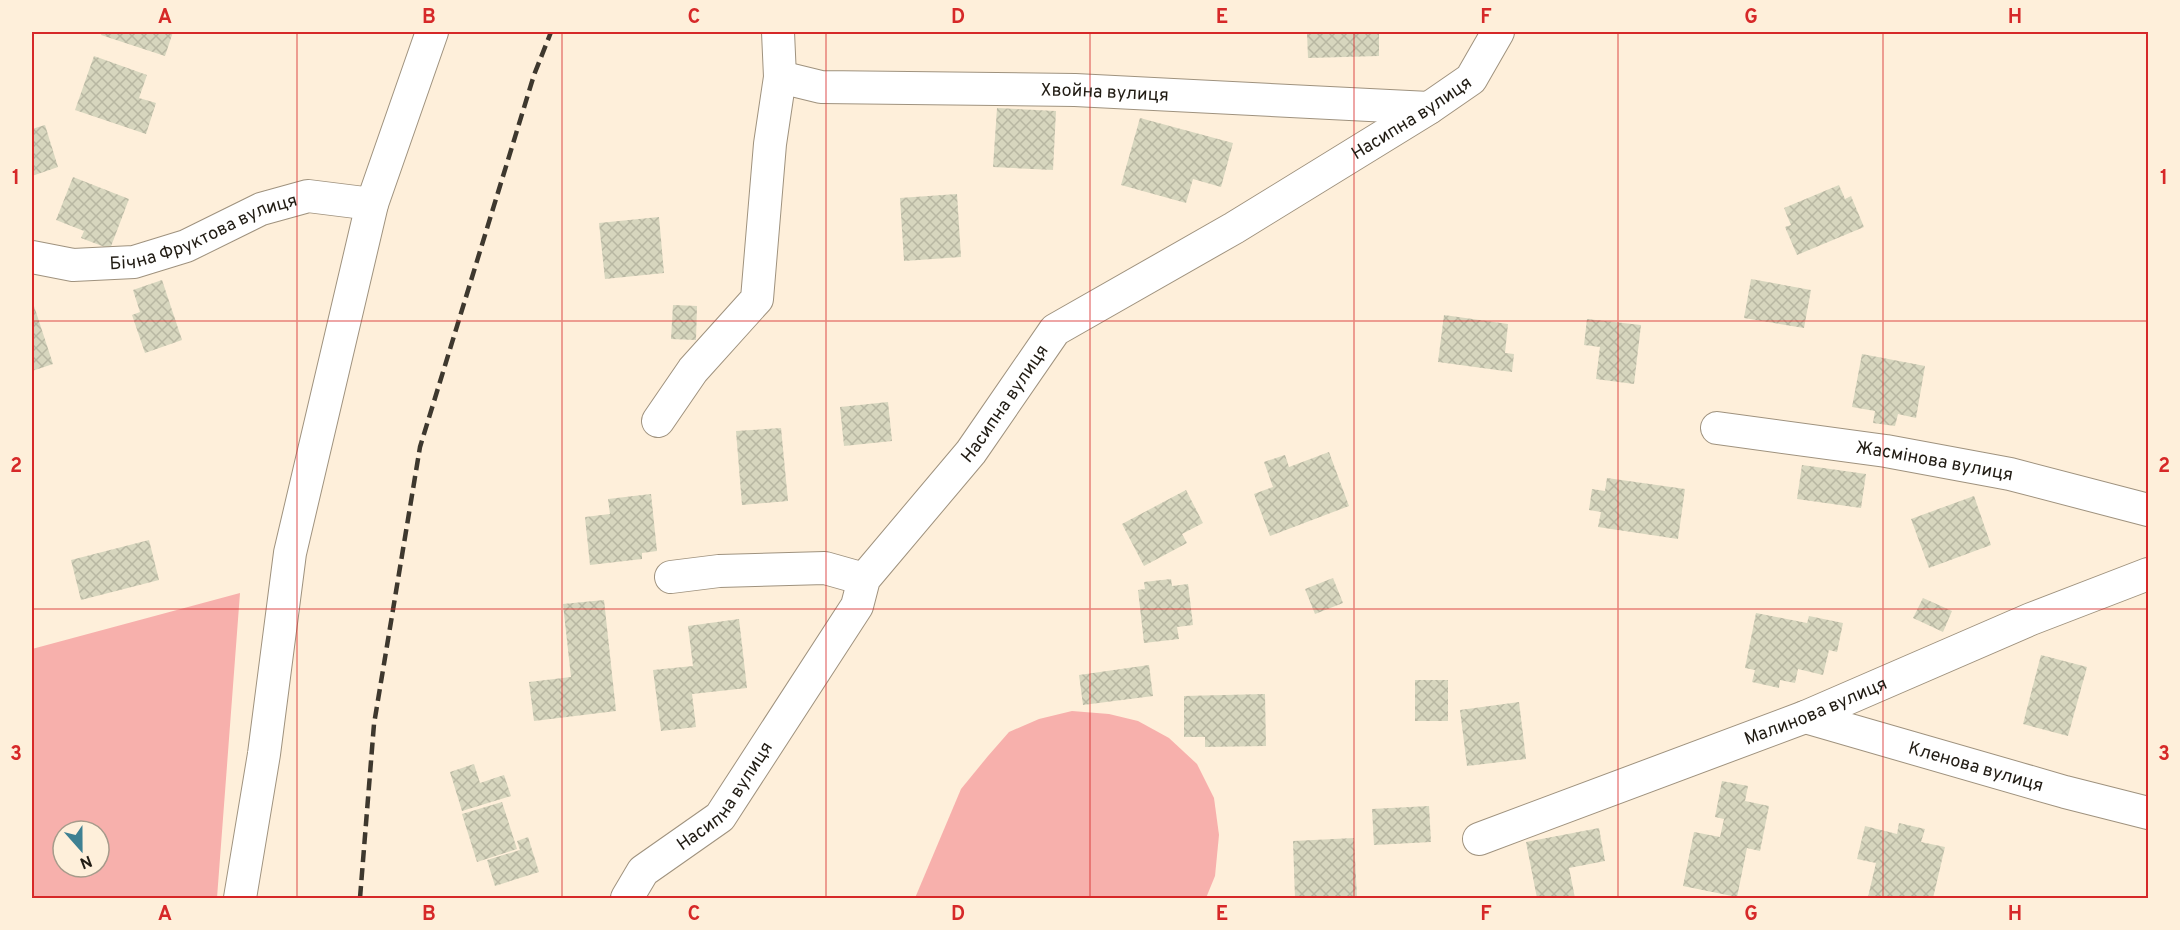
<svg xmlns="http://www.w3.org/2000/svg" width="2180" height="930" viewBox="0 0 2180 930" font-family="Overpass,sans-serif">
<defs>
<pattern id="building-cross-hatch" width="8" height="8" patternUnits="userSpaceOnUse" patternTransform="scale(1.5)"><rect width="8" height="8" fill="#d7d6be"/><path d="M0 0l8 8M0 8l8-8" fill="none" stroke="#b8b7a2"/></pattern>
</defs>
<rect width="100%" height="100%" fill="#feefda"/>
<!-- grass -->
<g fill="#f7b0ac" fill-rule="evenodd">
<path d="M240,593L217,898H32V649ZM63,831H99V867H63Z"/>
<path d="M1072,711L1109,714L1138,721L1169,738L1197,764L1214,798L1219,835L1215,876L1206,898H915L961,789L988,756L1009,732L1039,719Z"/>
</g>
<!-- building -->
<g fill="url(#building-cross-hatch)">
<path d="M102,32H173L165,56L101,35Z"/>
<path d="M1307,32H1379V56L1308,58Z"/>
<path d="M94,56L147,75L139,98L156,103L146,134L75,110Z"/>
<path d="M997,108L1056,111L1053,170L993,167Z"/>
<path d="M1140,118L1233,143L1221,187L1193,179L1186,203L1121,185Z"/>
<path d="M45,125L58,167L32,176V129Z"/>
<path d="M73,177L129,199L110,249L81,238L84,231L56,220Z"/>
<path d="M1839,185L1845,199L1851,196L1864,227L1797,255L1785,227L1791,225L1784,208Z"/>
<path d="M957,194L961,257L904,261L900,198Z"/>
<path d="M659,217L664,273L605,279L599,223Z"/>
<path d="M1751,279L1811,290L1804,328L1744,318Z"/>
<path d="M162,280L182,340L145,353L132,315L140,312L133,290Z"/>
<path d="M673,305L697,306L696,340L671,339Z"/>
<path d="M34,306L53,364L32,371V307Z"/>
<path d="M1444,315L1508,324L1505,353L1514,354L1512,372L1438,362Z"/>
<path d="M1587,319L1641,325L1634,384L1596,379L1600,347L1584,345Z"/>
<path d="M1862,354L1925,366L1916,418L1898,414L1895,426L1873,423L1875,411L1852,407Z"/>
<path d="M888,402L892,441L844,446L840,407Z"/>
<path d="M781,428L788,501L742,505L736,431Z"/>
<path d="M1329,452L1349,506L1270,536L1254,494L1273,487L1264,462L1285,455L1289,467Z"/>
<path d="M1802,465L1866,474L1861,508L1797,499Z"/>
<path d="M1607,478L1685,489L1678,539L1598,527L1601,512L1589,510L1592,489L1605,491Z"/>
<path d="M1186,490L1203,523L1182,534L1187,543L1144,566L1122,524Z"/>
<path d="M651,494L657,551L642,553V559L590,565L585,517L610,514L608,499Z"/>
<path d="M1974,496L1991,545L1929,568L1911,519Z"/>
<path d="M149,540L159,580L81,600L71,560Z"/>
<path d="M1333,578L1343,603L1315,614L1305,589Z"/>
<path d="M1171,579L1172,586L1188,584L1193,625L1177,627L1179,639L1144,643L1138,590L1145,589L1144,582Z"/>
<path d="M1923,598L1952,611L1943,632L1913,618Z"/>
<path d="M604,600L616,711L534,721L529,682L571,677L563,604Z"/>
<path d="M1756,613L1807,623L1809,616L1843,623L1837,652L1829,650L1823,675L1798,669L1795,683L1780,680L1779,688L1752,682L1755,670L1745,668Z"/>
<path d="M739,619L747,688L692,694L696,727L661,731L653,670L693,666L688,626Z"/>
<path d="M2041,655L2087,667L2068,736L2023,724Z"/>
<path d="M1149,665L1153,696L1083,705L1079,675Z"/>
<rect x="1415" y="680" width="33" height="41"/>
<path d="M1265,694L1266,746L1205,747V737H1184V696Z"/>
<path d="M1519,702L1526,759L1467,766L1460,710Z"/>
<path d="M474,764L480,783L504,775L511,796L462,811L450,772Z"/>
<path d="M1722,781L1748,786L1745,801L1769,806L1760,851L1747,848L1737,897L1683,886L1694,832L1720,837L1724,819L1715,817Z"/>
<path d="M502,802L517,849L477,862L462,814Z"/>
<path d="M1429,806L1431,842L1374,845L1372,809Z"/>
<path d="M1899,823L1925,829L1921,842L1945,847L1933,898L1868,897L1876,863L1857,859L1865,826L1897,834Z"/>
<path d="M1599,828L1605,861L1569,868L1575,898H1537L1526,842Z"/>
<path d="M528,837L539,872L495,886L487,860L520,850L517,841Z"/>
<path d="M1354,838L1357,898H1295L1293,841Z"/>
</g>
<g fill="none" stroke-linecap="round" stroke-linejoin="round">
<!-- minor casing -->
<g stroke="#9f927e" stroke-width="34">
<g id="minor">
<path id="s1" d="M780,77L821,87L1075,90L1429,108"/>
<path id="s2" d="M32,257L73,265L134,262L186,246L261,209L308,196L372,204"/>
<path d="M658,421L693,370L757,299L770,144L780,77L778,32"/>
<path id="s3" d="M1717,428L1886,451L2010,474L2148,510"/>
<path d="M671,577L719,571L825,568L864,579"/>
<path id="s4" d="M1805,717L2065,792L2148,813"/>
<path id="s5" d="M1479,839L1805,717L2031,619L2148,574"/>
<path d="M240,898L264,754L290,553L372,204L432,32"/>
<path id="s6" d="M627,898L643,871L720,817L857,606L864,579L971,452L1055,330L1234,228L1429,108L1471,79L1498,32"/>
</g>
</g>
<!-- minor -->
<use href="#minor" stroke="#fff" stroke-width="32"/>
<!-- rail -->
<path stroke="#3e382e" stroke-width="4.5" stroke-dasharray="12 6" stroke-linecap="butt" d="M360,898L374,724L420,447L534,75L551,32"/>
</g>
<!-- grid -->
<path fill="none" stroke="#d62828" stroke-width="1.5" stroke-opacity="0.55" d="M297,32V898M562,32V898M826,32V898M1090,32V898M1354,32V898M1618,32V898M1883,32V898M32,321H2148M32,609H2148"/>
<g text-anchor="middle" stroke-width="4.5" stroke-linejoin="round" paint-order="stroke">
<!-- street labels -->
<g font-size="18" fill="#211c14" stroke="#feefda">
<text dy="6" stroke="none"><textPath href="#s1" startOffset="326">Хвойна вулиця</textPath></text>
<text dy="6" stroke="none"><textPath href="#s6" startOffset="1134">Насипна вулиця</textPath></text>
<text dy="6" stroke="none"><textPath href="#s2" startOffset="178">Бічна Фруктова вулиця</textPath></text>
<text dy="6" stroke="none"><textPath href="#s6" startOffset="630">Насипна вулиця</textPath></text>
<text dy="6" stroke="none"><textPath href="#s3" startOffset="220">Жасмінова вулиця</textPath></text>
<text dy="6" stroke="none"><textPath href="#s5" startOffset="360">Малинова вулиця</textPath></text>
<text dy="6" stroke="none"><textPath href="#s4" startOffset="178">Кленова вулиця</textPath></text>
<text dy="6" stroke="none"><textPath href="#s6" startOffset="144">Насипна вулиця</textPath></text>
</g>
</g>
<!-- border -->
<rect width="2180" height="930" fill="none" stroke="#feefda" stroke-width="66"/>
<!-- north arrow -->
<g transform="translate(81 849) rotate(159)"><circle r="28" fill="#feefda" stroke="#a69b8b" stroke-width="1.5"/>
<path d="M0-4.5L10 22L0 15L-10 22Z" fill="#3e8092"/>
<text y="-9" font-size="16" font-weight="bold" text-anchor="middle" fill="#211c14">N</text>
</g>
<rect x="33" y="33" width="2114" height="864" fill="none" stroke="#d62828" stroke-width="2"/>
<g font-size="20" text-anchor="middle" font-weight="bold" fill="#d62828">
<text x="165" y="23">A</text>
<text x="429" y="23">B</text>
<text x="694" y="23">C</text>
<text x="958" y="23">D</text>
<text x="1222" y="23">E</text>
<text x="1486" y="23">F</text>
<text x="1751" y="23">G</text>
<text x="2015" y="23">H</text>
<text x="16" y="184">1</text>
<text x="2164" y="184">1</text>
<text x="16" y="472">2</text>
<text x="2164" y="472">2</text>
<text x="16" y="760">3</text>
<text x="2164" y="760">3</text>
<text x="165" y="920">A</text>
<text x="429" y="920">B</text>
<text x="694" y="920">C</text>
<text x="958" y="920">D</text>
<text x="1222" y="920">E</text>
<text x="1486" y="920">F</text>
<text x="1751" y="920">G</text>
<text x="2015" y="920">H</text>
</g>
</svg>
